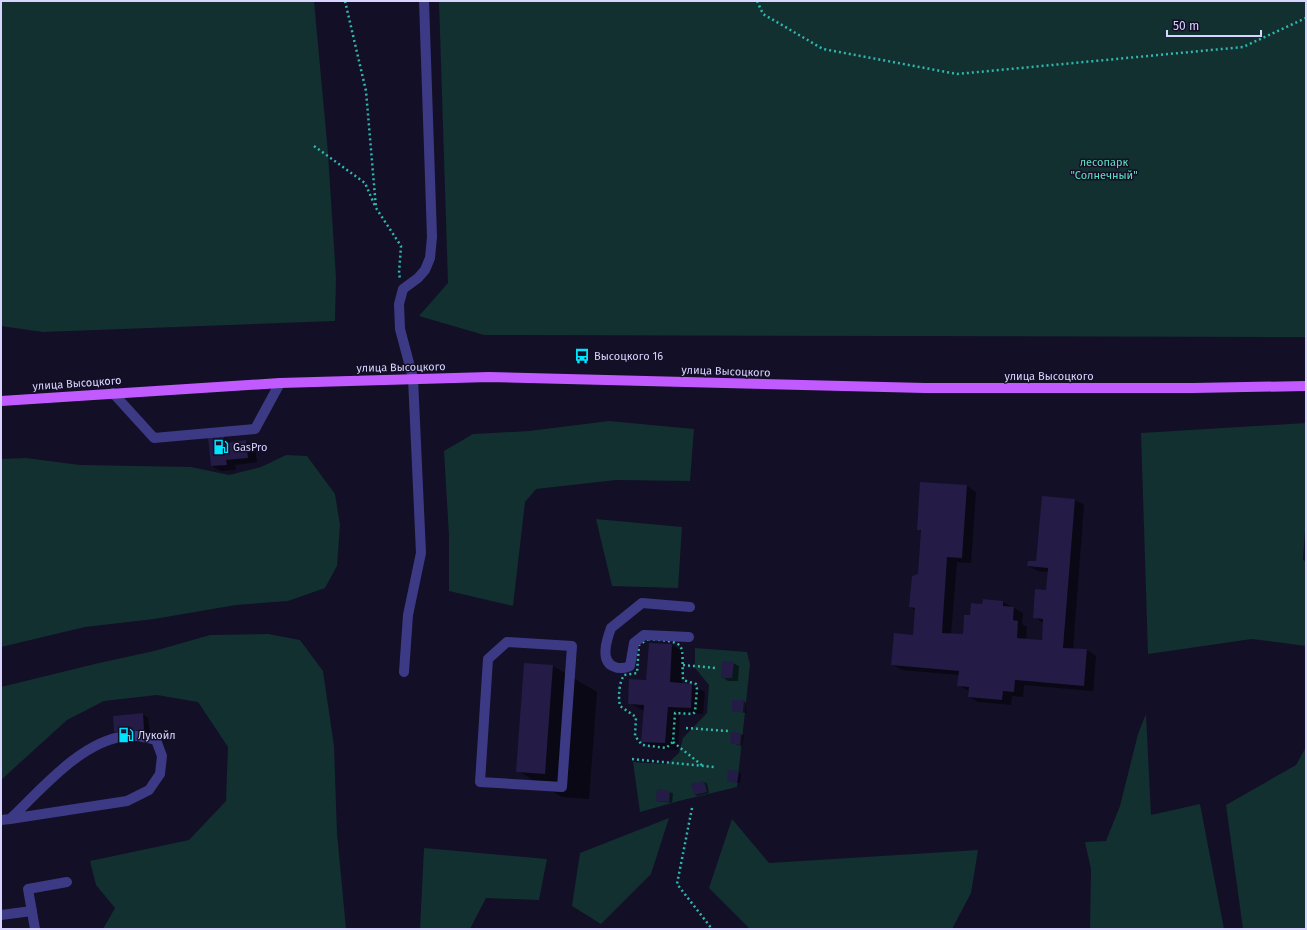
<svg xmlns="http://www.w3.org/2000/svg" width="1307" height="930" viewBox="0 0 1307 930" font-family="'Fira Sans',sans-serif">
<rect width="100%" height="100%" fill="#130f26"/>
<!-- green -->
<g fill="#12302f">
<path d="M1,1H314L328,153L336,278L335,321L43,332L1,326Z"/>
<path d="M439,1H1306V337L484,335L419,316L448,283Z"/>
<path d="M609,421L694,429L690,481L616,480L536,489L525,502L513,606L449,591V536L444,451L473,434L529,431Z"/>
<path d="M1306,423V517L1303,559L1306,563V646L1252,639L1148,654L1141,433Z"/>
<path d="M286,455L307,456L335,494L340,525L337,566L325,588L288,601L236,605L154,619L85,627L1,647V459L26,458L80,465L191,467L229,475L261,467Z"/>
<path d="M596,519L682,527L678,588L612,586Z"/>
<path d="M268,634L300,640L323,671L334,746L337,833L346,929H103L115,908L96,885L90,861L189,840L226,801L228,747L198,702L157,695L104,701L67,720L1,780V687L99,663L154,651L210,635Z"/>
<path d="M695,648L747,652L750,665L737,787L679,801L640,812L633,762L667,764L679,753L683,738L707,713L709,685L695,668Z"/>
<path d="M1146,714L1151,815L1200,804L1224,929H1090L1091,869L1085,842L1106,841L1120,806L1138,734Z"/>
<path d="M1306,747V929H1243L1226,805L1296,765Z"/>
<path d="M669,818L651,874L601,924L572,906L580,853Z"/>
<path d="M732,819L769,863L978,850L971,893L952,929H750L709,888Z"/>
<path d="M424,848L547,859L539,900L486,898L470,929H420Z"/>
</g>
<!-- shadow -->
<g fill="#0007">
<path d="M224,437L233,443L246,442L255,447L257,462L235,465L236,470L221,471L212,466Z"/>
<path d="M967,486L976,492L971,563L957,562L951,634L964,635L971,616L983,605L1003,602L1023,613L1022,624L1027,627L1026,640L1042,641L1044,623L1034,617L1047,591L1048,572L1038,571L1028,566L1037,562L1043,497L1075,500L1084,505L1073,649L1087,650L1096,656L1093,691L1024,685L1023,697L1012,696L1011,705L978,702L969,697V691L958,685L959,675L902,670L892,664L914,636L916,610L910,607L919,575L922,532L918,529Z"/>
<path d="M672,645L684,652L682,684L692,685L705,692L703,714L680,713L678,750L655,749L642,741L644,711L629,703L647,681Z"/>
<path d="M733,663L739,666L738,681H728L722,677Z"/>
<path d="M525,664L553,666L597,692L589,799L562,797L518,771Z"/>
<path d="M744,701L746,703V713L733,711Z"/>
<path d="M142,714L148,718L150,733L121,735L115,731Z"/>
<path d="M732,733L744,735L742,746L731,743Z"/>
<path d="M738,772L741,773L740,783L728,781Z"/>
<path d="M704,782L707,783L709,793L697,796L694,794Z"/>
<path d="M658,790L673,793L672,803L657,801Z"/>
</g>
<!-- building -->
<g fill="#241b47">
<path d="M224,436L225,443L246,440L248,458L226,460L227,465L211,466L208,438Z"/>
<path d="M920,482L967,485L962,558L947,557L942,633L963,634L964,615H970L971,603L982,604L983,599L1003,601V606L1014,607L1013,620L1018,621L1017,638L1042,640L1043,619L1033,618L1035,589L1046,590L1048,568L1027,566L1028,561H1036L1042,496L1075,499L1063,648L1087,649L1084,686L1015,680L1014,692L1003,691L1002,700L968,697L969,687L957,686L959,671L891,665L894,633L913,635L915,608L909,607L912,576L918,574L921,530H917Z"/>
<path d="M649,643L672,644L670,682L692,684L691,708L668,707L665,743L641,742L644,705L628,704L629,679L646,680Z"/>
<path d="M722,661L734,662L732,678H721Z"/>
<path d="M524,663L553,665L545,774L516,772Z"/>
<path d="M732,700H744L743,712H732Z"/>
<path d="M143,713L144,730L114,732L113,716Z"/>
<path d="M731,732L741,733L740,745L730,743Z"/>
<path d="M728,770L739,771L737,783L727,781Z"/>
<path d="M704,781L707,792L694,795L691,784Z"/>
<path d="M657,789L670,791L669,802L656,801Z"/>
</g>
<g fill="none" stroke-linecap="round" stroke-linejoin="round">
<!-- path -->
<g stroke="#2fb8b0" stroke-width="2.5" stroke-dasharray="2 3" stroke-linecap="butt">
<path d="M345,1L366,91L376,208L401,246L399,273L400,279"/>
<path d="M757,1L763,14L823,49L957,74L1243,47L1306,18"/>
<path d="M314,146L365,183L375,206"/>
<path d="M648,639C690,642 681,643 683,680L696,684L697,689L695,712L693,714L675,713L673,742L666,748L642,745L635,736L636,717L620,706C618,697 619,683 624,675L637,673L639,645Z"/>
<path d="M683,665L716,668"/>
<path d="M686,728L728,731"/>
<path d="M673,742L703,766"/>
<path d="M632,759L714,767"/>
<path d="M692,808L677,884L712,929"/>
</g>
<!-- minor -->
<g stroke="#3d3a85" stroke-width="10">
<path d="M113,393L154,438L255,429L280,383"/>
<path d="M689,637L644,635L634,643L630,666C626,668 619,669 615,667C599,662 607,639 611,628L642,603L690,607"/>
<path d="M507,642L572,646L562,787L480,782L488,659Z"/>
<path d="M404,672L408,615L421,553L413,378L400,329L399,304L403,289L418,278L425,270L430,258L432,237L424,1"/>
<path d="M1,820L10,819L127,801L149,790L160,774L162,756L156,740C147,738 135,734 126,736C81,741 41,790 10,819"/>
<path d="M1,915L32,911"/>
<path d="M35,929L28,889L67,882"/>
</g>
<!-- major -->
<path stroke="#c25bff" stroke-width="10" d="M1,401L280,383L489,377L925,388H1193L1306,386"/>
</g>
<!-- icons -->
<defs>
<g id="bus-bare" transform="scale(1.2)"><path d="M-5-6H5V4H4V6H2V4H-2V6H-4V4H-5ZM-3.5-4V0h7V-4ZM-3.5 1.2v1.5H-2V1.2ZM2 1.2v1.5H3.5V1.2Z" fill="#00e5ff" stroke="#130f26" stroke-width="2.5" paint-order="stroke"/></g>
<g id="fuel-bare" transform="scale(1.2)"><path d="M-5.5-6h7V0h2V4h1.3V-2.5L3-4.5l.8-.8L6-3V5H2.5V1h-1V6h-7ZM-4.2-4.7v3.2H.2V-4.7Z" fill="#00e5ff" stroke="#130f26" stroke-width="2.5" paint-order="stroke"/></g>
</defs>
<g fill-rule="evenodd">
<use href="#bus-bare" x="582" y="356"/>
<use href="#fuel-bare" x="221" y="447"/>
<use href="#fuel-bare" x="126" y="735"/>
</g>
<g text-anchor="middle" stroke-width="3" stroke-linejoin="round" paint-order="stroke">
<!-- park labels -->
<g font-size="11" fill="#5fe0c0" stroke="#130f26">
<text x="1104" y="166">лесопарк<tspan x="1104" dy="13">"Солнечный"</tspan></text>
</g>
<!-- poi labels -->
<g font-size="11" fill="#d9d4ff" stroke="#130f26" text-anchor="start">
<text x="594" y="360">Высоцкого 16</text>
<text x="233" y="451">GasPro</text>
<text x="138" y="739">Лукойл</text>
</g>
<!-- street labels -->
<g font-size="11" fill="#d9d4ff" stroke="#130f26">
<text transform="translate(401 367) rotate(-1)" y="4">улица Высоцкого</text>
<text transform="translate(726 371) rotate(2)" y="4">улица Высоцкого</text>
<text x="1049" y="380">улица Высоцкого</text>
<text transform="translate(77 383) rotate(-4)" y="4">улица Высоцкого</text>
</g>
</g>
<!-- border -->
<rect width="1307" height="930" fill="none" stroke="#d9d4ff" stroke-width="4"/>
<!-- scale -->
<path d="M1167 30v6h94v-6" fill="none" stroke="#d9d4ff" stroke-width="2"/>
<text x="1173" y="30" font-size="12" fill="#d9d4ff" stroke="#130f26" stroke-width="3" paint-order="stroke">50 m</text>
</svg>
